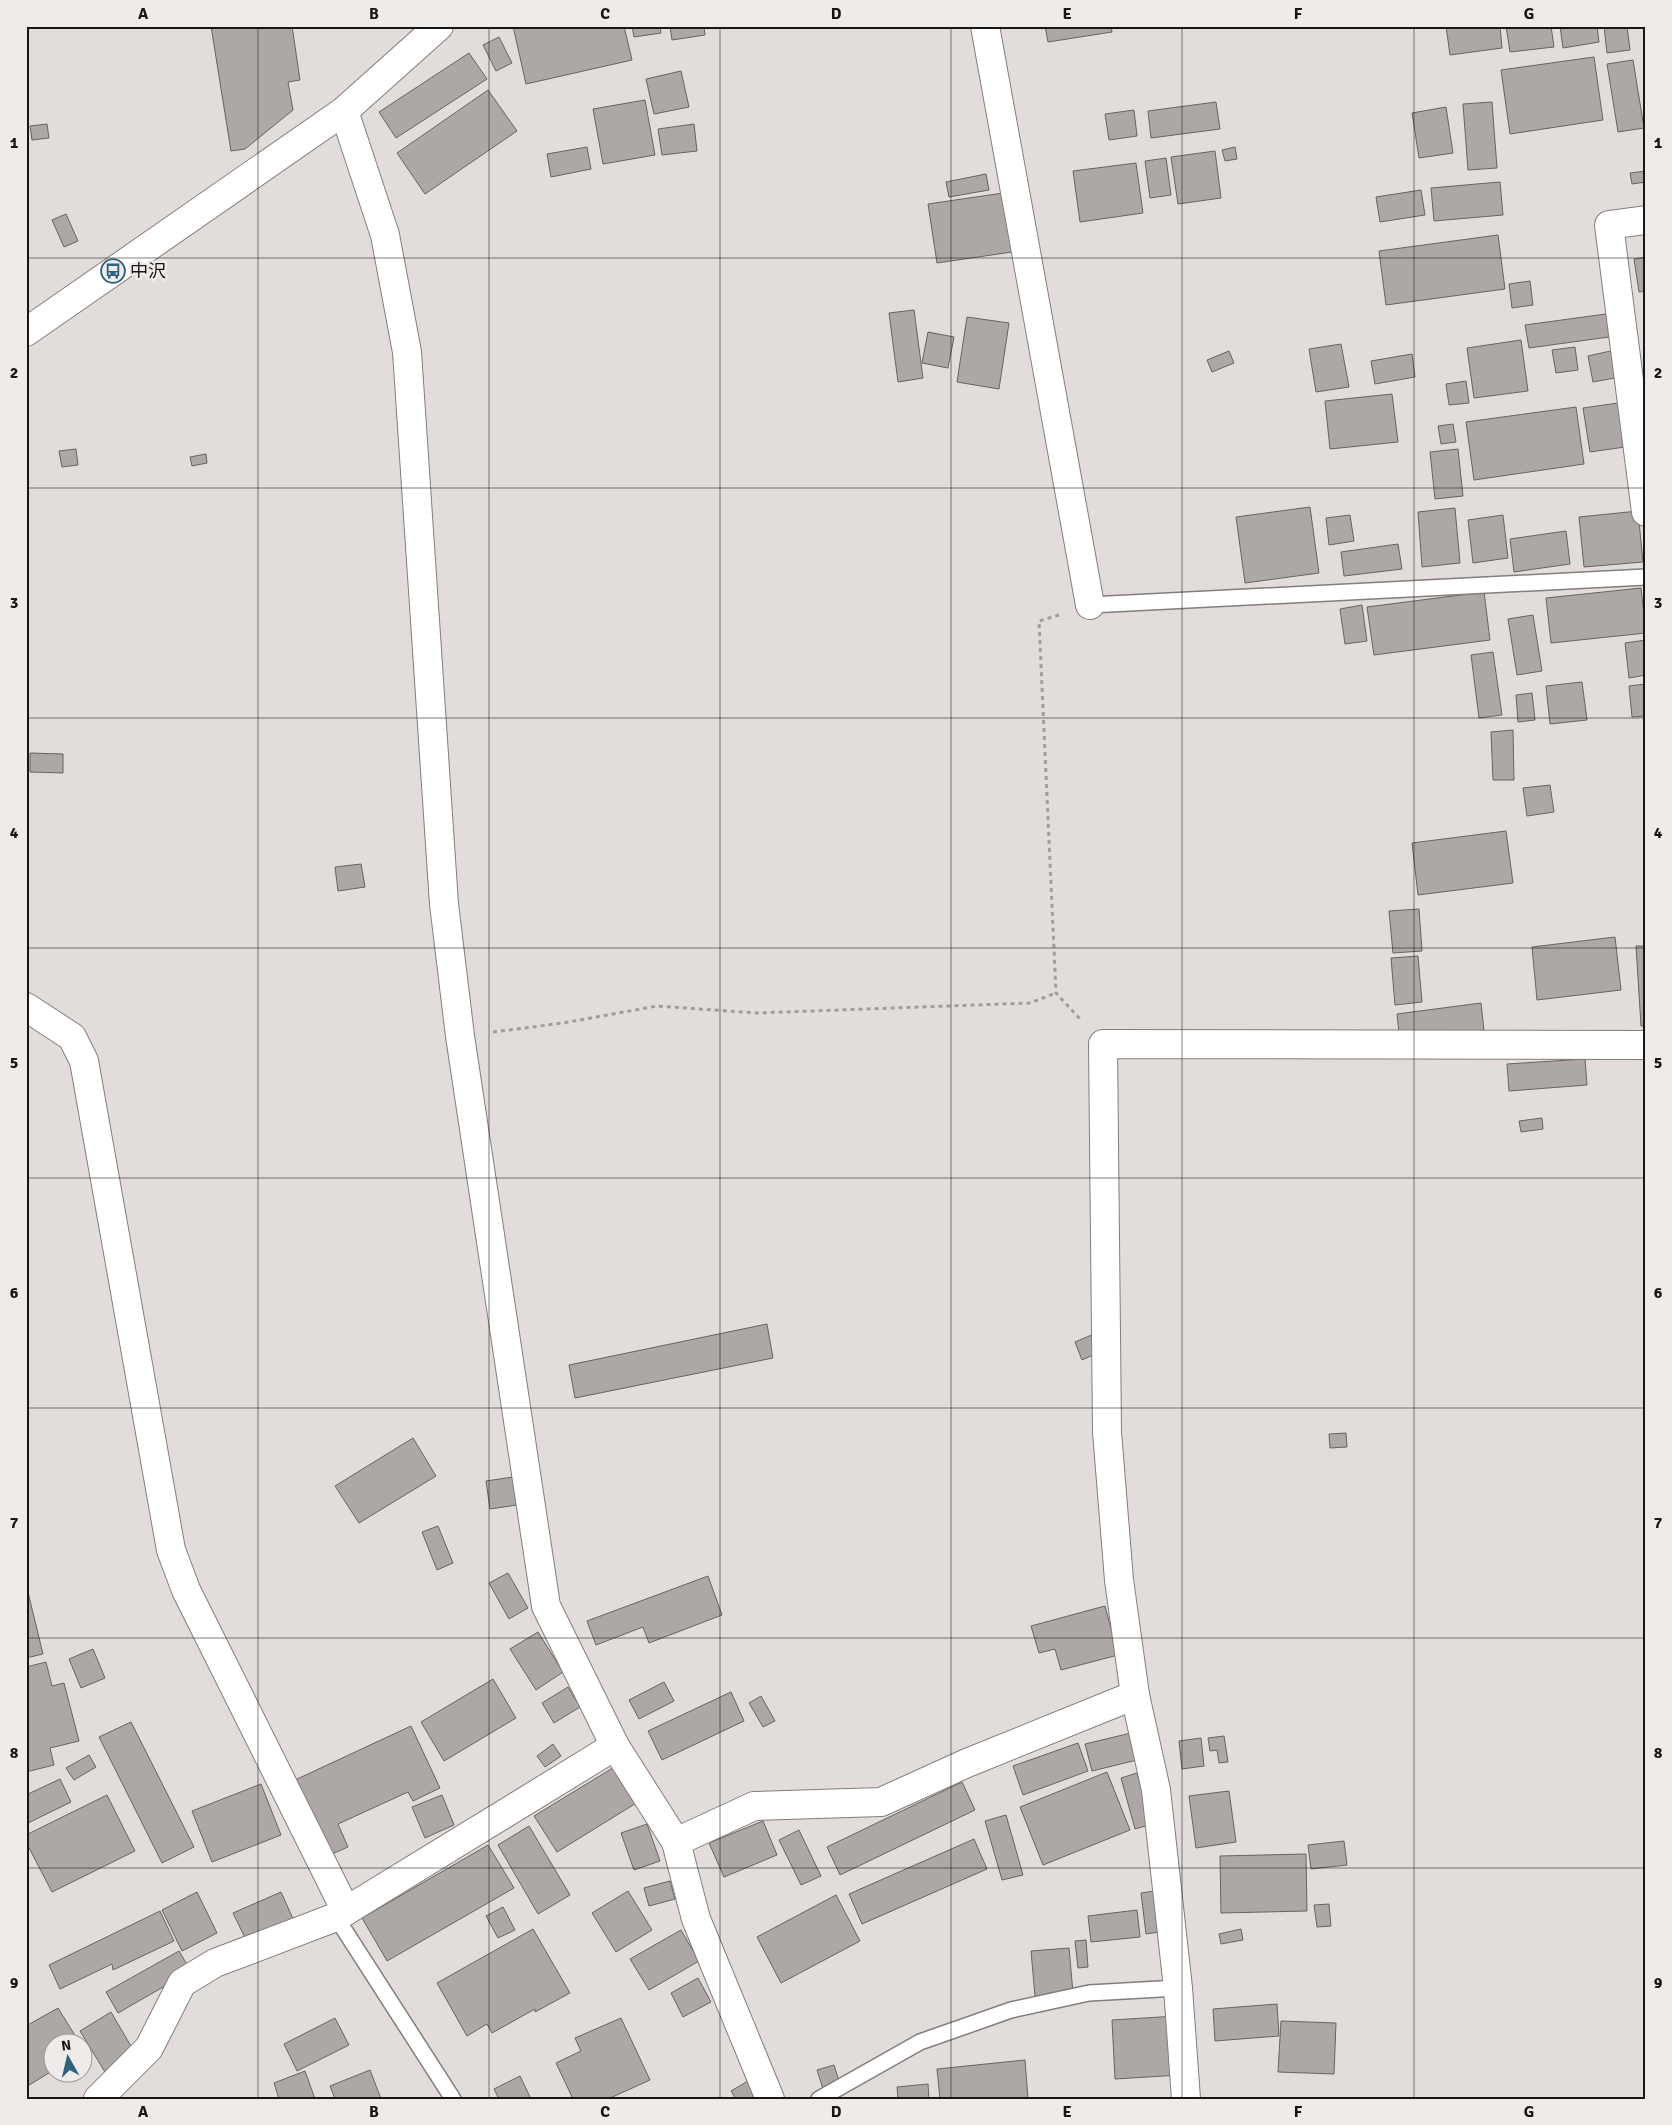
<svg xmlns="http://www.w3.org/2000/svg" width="1672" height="2125" viewBox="0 0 1672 2125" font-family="Signika,'Noto Sans JP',sans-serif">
<rect width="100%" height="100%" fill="#e2dddb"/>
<!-- building -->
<g fill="#ada8a6" stroke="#676361">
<path d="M211,26H292L300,80L288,82L293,110L245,149L231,151Z"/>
<path d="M513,26H624L632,60L526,84Z"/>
<path d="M632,26H660L661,33L634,37Z"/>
<path d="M670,26H704L705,35L672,40Z"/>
<path d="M1045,26H1111L1112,32L1048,42Z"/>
<path d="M1446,26H1500L1502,48L1450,55Z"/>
<path d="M1506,26H1551L1554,47L1510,52Z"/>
<path d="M1560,26H1597L1599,42L1563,48Z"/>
<path d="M1604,26H1627L1630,50L1607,53Z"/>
<path d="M499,37L512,63L496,71L483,45Z"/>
<path d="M469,53L487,79L396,138L379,112Z"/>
<path d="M1594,57L1603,120L1510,134L1501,70Z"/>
<path d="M1633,60L1644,128L1618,132L1607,64Z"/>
<path d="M681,71L689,107L654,114L646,79Z"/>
<path d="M488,90L517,131L425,194L397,153Z"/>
<path d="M645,100L655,155L603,164L593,109Z"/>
<path d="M1216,102L1220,129L1151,138L1148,111Z"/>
<path d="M1492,102L1497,168L1468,170L1463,104Z"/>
<path d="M1446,107L1453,153L1419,158L1412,113Z"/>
<path d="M1134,110L1137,136L1109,140L1105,114Z"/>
<path d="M47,124L49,138L32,140L30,126Z"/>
<path d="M694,124L697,151L662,155L658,129Z"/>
<path d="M587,147L591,169L551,177L547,154Z"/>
<path d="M1235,147L1237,159L1225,161L1222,150Z"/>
<path d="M1215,151L1221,198L1178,204L1171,157Z"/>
<path d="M1166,158L1171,195L1150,198L1145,161Z"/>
<path d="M1136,163L1143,213L1080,222L1073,171Z"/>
<path d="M1646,171V182L1632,184L1630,173Z"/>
<path d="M986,174L989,190L949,197L946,182Z"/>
<path d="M1500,182L1503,215L1434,221L1431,188Z"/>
<path d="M1421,190L1425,215L1380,222L1376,197Z"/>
<path d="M1010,192L1019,251L937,263L928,204Z"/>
<path d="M66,214L78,241L64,247L52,220Z"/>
<path d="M1498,235L1505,289L1386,305L1379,251Z"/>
<path d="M1646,257V291L1639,292L1634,259Z"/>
<path d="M1530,281L1533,305L1512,308L1509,284Z"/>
<path d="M914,310L923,378L898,382L889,313Z"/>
<path d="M1613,313L1616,336L1529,348L1525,325Z"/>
<path d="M967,317L1009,323L999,389L957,382Z"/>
<path d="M928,332L954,337L948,368L922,363Z"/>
<path d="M1521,340L1528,391L1474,398L1467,348Z"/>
<path d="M1341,344L1349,387L1316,392L1309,349Z"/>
<path d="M1575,347L1578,370L1556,373L1552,350Z"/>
<path d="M1615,350L1620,377L1593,382L1588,356Z"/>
<path d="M1229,351L1234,363L1212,372L1207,360Z"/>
<path d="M1412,354L1415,377L1375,384L1371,361Z"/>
<path d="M1466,381L1469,403L1449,405L1446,384Z"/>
<path d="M1392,394L1398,442L1330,449L1325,401Z"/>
<path d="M1625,402L1632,446L1590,452L1583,408Z"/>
<path d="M1576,407L1584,464L1474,480L1466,422Z"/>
<path d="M1453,424L1456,442L1441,444L1438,426Z"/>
<path d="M76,449L78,465L62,467L59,451Z"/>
<path d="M1458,449L1463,496L1435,499L1430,452Z"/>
<path d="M206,454L207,463L192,466L190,457Z"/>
<path d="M1310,507L1319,573L1245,583L1236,517Z"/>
<path d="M1455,508L1460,563L1422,567L1418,512Z"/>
<path d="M1638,511L1643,562L1584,567L1579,517Z"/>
<path d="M1350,515L1354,541L1329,545L1326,518Z"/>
<path d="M1503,515L1508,558L1473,563L1468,520Z"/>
<path d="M1566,531L1570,564L1514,572L1510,539Z"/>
<path d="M1398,544L1402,569L1344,576L1341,552Z"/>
<path d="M1641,588L1646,633L1551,643L1546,598Z"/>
<path d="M1484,592L1490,640L1374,655L1367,607Z"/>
<path d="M1362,605L1367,641L1345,644L1340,609Z"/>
<path d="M1533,615L1542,671L1517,675L1508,619Z"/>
<path d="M1646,640V675L1629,678L1625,643Z"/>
<path d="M1493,652L1502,715L1479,718L1471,655Z"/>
<path d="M1582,682L1587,720L1550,724L1546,686Z"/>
<path d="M1646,684V716L1632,717L1629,686Z"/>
<path d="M1532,693L1535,720L1518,722L1516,695Z"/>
<path d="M1513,730L1514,780H1493L1491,732Z"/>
<path d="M30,753L63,754V773L30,772Z"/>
<path d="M1550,785L1554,812L1527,816L1523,788Z"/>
<path d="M1506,831L1513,883L1418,895L1412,843Z"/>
<path d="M361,864L365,887L338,891L335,867Z"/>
<path d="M1419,909L1422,951L1393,953L1389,911Z"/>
<path d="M1615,937L1621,990L1537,1000L1532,947Z"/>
<path d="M1636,946H1646V1026H1641Z"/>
<path d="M1418,956L1422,1002L1395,1005L1391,958Z"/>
<path d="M1481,1003L1484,1031L1400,1042L1397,1014Z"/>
<path d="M1585,1059L1587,1085L1509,1091L1507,1064Z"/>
<path d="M1542,1118L1543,1129L1521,1132L1519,1121Z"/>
<path d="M767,1324L773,1358L575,1398L569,1365Z"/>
<path d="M1094,1334L1102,1351L1082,1360L1075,1342Z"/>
<path d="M1346,1433L1347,1447L1330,1448L1329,1434Z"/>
<path d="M413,1438L436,1476L359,1523L335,1486Z"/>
<path d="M513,1477L517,1505L490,1509L486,1481Z"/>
<path d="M438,1526L453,1563L437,1570L422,1532Z"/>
<path d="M508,1573L528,1608L509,1619L489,1583Z"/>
<path d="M708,1576L722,1615L649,1643L643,1627L596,1645L587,1621Z"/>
<path d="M26,1584L43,1654L26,1658Z"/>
<path d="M1105,1606L1118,1655L1061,1670L1055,1649L1039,1653L1031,1626Z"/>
<path d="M538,1632L563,1672L536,1690L510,1649Z"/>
<path d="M93,1649L105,1678L81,1688L69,1659Z"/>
<path d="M46,1662L52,1686L64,1683L79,1741L50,1748L54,1765L26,1772V1667Z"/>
<path d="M493,1679L516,1718L444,1761L421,1722Z"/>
<path d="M664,1682L674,1701L639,1719L629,1700Z"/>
<path d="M568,1687L580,1707L554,1723L542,1703Z"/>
<path d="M731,1692L744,1721L662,1760L648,1731Z"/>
<path d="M761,1696L775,1721L763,1727L749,1703Z"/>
<path d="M131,1722L194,1847L162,1863L99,1737Z"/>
<path d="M411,1726L440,1788L413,1801L408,1792L338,1824L348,1847L330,1855L295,1780Z"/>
<path d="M1131,1733L1137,1760L1092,1771L1085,1744Z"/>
<path d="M1224,1736L1228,1762L1219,1763L1217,1750L1210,1751L1208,1738Z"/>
<path d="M1201,1738L1204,1766L1182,1769L1179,1741Z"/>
<path d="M1078,1743L1088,1771L1023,1795L1013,1766Z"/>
<path d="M553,1744L561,1756L545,1767L537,1756Z"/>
<path d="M89,1755L96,1767L74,1780L66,1768Z"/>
<path d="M616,1766L638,1802L557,1852L534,1816Z"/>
<path d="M1107,1772L1130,1830L1043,1865L1020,1807Z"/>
<path d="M1137,1773L1152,1824L1135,1829L1121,1778Z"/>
<path d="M60,1779L71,1802L26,1824V1795Z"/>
<path d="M962,1782L975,1810L840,1875L827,1847Z"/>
<path d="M261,1784L281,1835L212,1862L192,1811Z"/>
<path d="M1229,1791L1236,1842L1196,1848L1189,1796Z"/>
<path d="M107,1795L135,1851L52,1892L26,1842V1835Z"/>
<path d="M442,1795L454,1825L425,1838L412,1807Z"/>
<path d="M1006,1815L1023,1875L1002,1880L985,1821Z"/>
<path d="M763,1821L777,1855L724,1877L709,1843Z"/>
<path d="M647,1824L660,1861L634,1870L621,1833Z"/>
<path d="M529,1826L570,1895L538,1914L498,1845Z"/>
<path d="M799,1830L821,1876L801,1885L779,1840Z"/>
<path d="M974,1839L987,1869L862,1924L849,1894Z"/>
<path d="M1344,1841L1347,1865L1311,1869L1308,1845Z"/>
<path d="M488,1845L514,1888L387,1961L362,1918Z"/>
<path d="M1306,1854L1307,1911L1221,1913L1220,1856Z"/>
<path d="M670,1881L675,1899L649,1906L644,1888Z"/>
<path d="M1161,1890L1166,1931L1146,1934L1141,1893Z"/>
<path d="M628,1891L652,1930L616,1952L592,1913Z"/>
<path d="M197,1892L217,1933L182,1951L162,1910Z"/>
<path d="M281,1892L294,1921L247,1942L233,1913Z"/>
<path d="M836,1895L860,1941L781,1983L757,1937Z"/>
<path d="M1329,1904L1331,1926L1317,1927L1314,1905Z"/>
<path d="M503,1907L515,1930L498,1938L486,1916Z"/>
<path d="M1137,1910L1140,1937L1091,1942L1088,1916Z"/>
<path d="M160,1911L174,1941L113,1970L112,1964L60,1989L49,1965Z"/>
<path d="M533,1929L570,1993L535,2012V2009L492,2033L487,2024L467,2036L437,1983Z"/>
<path d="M1241,1929L1243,1940L1221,1944L1219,1934Z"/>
<path d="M681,1930L699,1961L649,1990L630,1959Z"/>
<path d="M1086,1940L1088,1967L1078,1968L1075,1941Z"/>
<path d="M1069,1948L1073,1993L1035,1996L1031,1951Z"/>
<path d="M179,1951L191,1971L118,2013L106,1992Z"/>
<path d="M698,1978L711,2002L683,2017L671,1993Z"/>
<path d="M1277,2004L1279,2036L1215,2041L1213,2009Z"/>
<path d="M58,2008L79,2042H52V2071L26,2087V2026Z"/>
<path d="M111,2012L135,2053L105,2072L80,2031Z"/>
<path d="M1176,2016L1180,2075L1115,2079L1112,2020Z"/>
<path d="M335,2018L349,2045L297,2071L284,2044Z"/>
<path d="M621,2018L650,2080L608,2099H573L556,2063L581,2051L575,2038Z"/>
<path d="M1281,2021L1336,2023L1334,2074L1278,2072Z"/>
<path d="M1025,2060L1028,2099H940L937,2069Z"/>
<path d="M834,2065L840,2084L823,2089L817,2070Z"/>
<path d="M370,2070L381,2099H335L330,2086Z"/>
<path d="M305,2071L315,2099H279L274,2083Z"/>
<path d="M520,2076L531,2099H499L494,2089Z"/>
<path d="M748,2081L758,2099H736L731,2091Z"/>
<path d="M928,2084L929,2099H898L897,2087Z"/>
</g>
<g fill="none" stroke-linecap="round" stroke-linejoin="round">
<!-- service casing -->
<g stroke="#827e7c" stroke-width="18">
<g id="service">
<path d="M1090,605L1646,577"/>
<path d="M336,1917L453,2099"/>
<path d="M819,2099L920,2042L1011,2010L1089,1993L1178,1988"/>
</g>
</g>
<!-- minor casing -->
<g stroke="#827e7c" stroke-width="30">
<g id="minor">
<path d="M985,26L1090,605"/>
<path d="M344,111L385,235L407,352L444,904L460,1036L546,1606L615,1746L676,1842L696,1919L770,2099"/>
<path d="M1646,220L1609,225L1646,512"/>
<path d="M26,1007L72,1037L84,1061L171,1550L186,1590L346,1911"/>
<path d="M676,1842L754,1806L881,1802L967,1763L1135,1695"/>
<path d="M98,2099L149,2048L182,1983L215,1963L336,1917L615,1746"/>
<path d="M1186,2099L1178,1988L1156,1790L1135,1695L1119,1580L1107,1432L1103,1044L1646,1045"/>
</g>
</g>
<!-- tertiary casing -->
<g stroke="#827e7c" stroke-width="30">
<path id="tertiary" d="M26,332L344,111L439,26"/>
</g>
<!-- path -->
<g stroke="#a19d9b" stroke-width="3" stroke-dasharray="4 4" stroke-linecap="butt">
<path d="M1059,615L1039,621L1056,993L1082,1021"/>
<path d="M493,1032L563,1023L657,1006L757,1013L1030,1003L1056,993"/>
</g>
<!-- service -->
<use href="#service" stroke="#fff" stroke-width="15"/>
<!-- minor -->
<use href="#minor" stroke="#fff" stroke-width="28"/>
<!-- tertiary -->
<use href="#tertiary" stroke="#fff" stroke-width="28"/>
</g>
<!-- grid -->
<path fill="none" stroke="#181615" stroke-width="1" stroke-opacity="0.55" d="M258,26V2099M489,26V2099M720,26V2099M951,26V2099M1182,26V2099M1414,26V2099M26,258H1646M26,488H1646M26,718H1646M26,948H1646M26,1178H1646M26,1408H1646M26,1638H1646M26,1868H1646"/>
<!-- icons -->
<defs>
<g id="bus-ring" transform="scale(1.25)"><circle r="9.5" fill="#efebe8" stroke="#2e627e" stroke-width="1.5"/><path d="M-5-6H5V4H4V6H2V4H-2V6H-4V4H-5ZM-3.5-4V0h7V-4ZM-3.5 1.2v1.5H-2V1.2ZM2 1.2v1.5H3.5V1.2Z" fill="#2e627e"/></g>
</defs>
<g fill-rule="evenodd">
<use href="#bus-ring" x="113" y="271"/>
</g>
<g text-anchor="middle" stroke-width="5" stroke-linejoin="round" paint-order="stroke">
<!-- poi labels -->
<g font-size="18" fill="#181615" stroke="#efebe8" text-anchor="start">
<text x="130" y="277">中沢</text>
</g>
</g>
<!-- border -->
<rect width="1672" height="2125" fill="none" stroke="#efebe8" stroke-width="55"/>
<!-- north arrow -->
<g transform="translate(68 2058) rotate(352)"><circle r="24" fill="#efebe8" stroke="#999694"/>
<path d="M0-4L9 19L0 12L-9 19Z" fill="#2e627e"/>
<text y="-8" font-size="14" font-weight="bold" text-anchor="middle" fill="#181615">N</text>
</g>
<rect x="28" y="28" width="1616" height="2070" fill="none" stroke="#181615" stroke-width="2"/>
<g font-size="16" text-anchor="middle" font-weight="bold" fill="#181615">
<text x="143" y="19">A</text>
<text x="374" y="19">B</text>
<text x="605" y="19">C</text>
<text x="836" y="19">D</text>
<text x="1067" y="19">E</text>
<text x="1298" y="19">F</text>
<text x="1529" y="19">G</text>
<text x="14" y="148">1</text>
<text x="1658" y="148">1</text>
<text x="14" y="378">2</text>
<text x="1658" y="378">2</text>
<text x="14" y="608">3</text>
<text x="1658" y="608">3</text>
<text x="14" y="838">4</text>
<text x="1658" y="838">4</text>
<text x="14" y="1068">5</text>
<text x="1658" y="1068">5</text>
<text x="14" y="1298">6</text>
<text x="1658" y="1298">6</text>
<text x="14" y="1528">7</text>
<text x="1658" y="1528">7</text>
<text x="14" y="1758">8</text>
<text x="1658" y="1758">8</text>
<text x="14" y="1988">9</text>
<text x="1658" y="1988">9</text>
<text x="143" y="2117">A</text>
<text x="374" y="2117">B</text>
<text x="605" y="2117">C</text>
<text x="836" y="2117">D</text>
<text x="1067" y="2117">E</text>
<text x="1298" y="2117">F</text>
<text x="1529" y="2117">G</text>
</g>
</svg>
